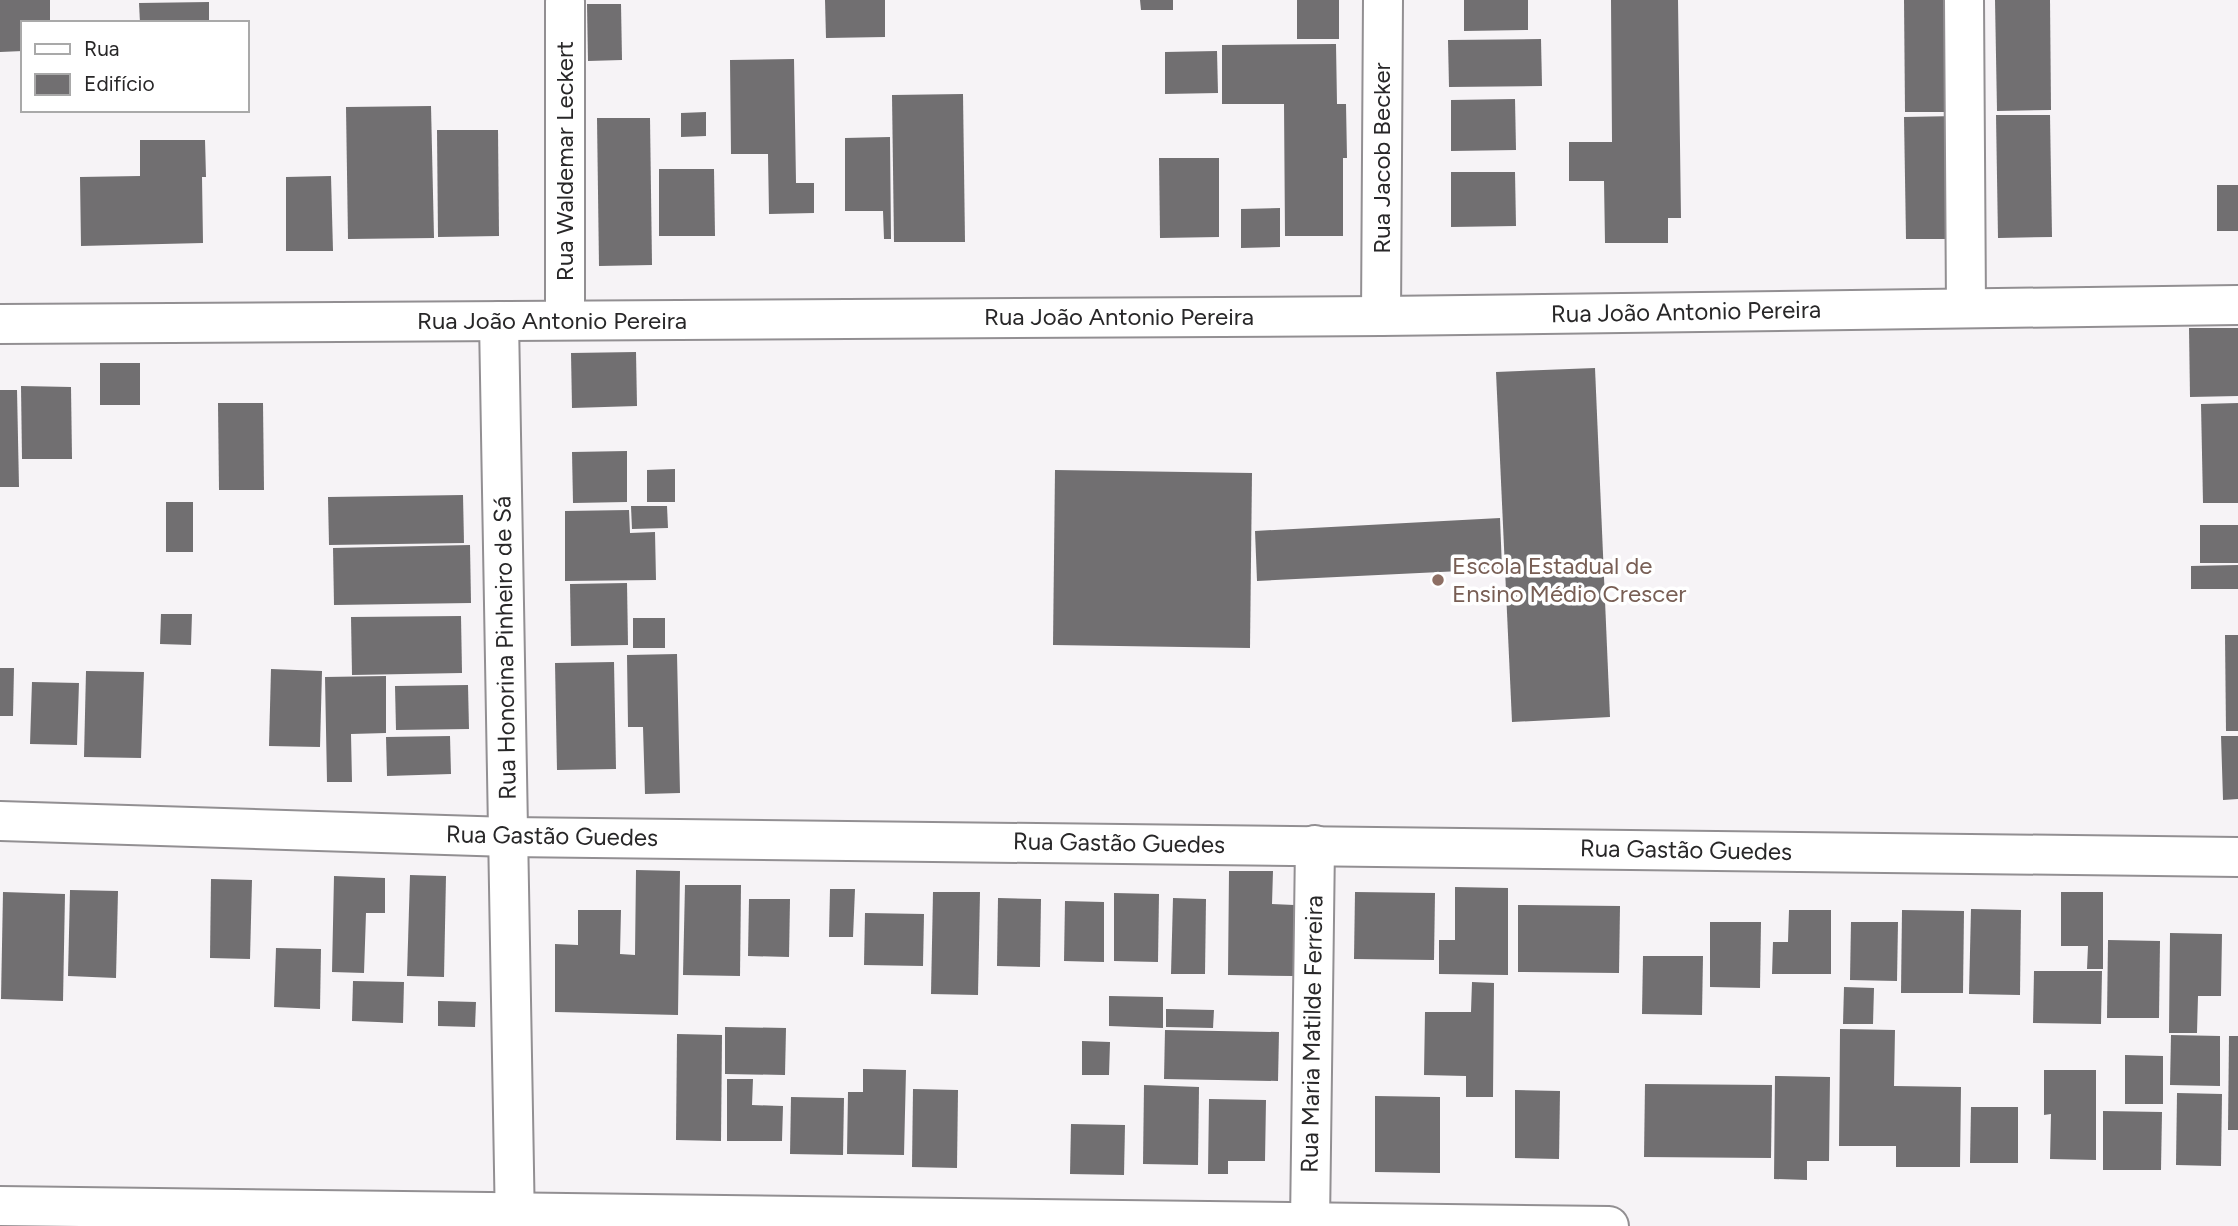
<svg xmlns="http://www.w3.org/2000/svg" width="2238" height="1226" viewBox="0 0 2238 1226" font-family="Figtree,sans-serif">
<rect width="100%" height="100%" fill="#f6f3f6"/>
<!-- building -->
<g fill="#716f71">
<path d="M0,0H50V23H23V51L0,52Z"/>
<path d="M825,0H885V37L826,38Z"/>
<path d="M1140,0H1173V10H1141Z"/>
<rect x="1297" y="0" width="42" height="39"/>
<path d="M1464,0H1528V30L1464,31Z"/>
<path d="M1611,0H1678L1681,218H1668V243H1605L1604,181H1569V142H1612Z"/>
<path d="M1904,0H1957L1958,112H1905Z"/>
<path d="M1995,0H2050L2051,110L1997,111Z"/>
<path d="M209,2V23H140L139,3Z"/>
<path d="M587,4H621L622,60L588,61Z"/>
<path d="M1541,39L1542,86L1449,87L1448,40Z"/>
<path d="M1336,44L1337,104H1346L1347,158H1343V236H1285L1284,104H1222V45Z"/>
<path d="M1217,51L1218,93L1165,94V52Z"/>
<path d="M794,59L796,183H814V213L769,214L768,154H731L730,60Z"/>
<path d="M963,94L965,242H894L892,95Z"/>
<path d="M1515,99L1516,150L1451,151V100Z"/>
<path d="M431,106L434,238L348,239L346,107Z"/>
<path d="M706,112V136L681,137V113Z"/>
<path d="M1996,115H2050L2052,237L1998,238Z"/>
<path d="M1958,116L1959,239H1906L1904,117Z"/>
<path d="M597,118H650L652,265L599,266Z"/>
<path d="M437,130H498L499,236L438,237Z"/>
<path d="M890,137L891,239H884L883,211H845V138Z"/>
<path d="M140,140H205L206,177H202L203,243L81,246L80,177L140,176Z"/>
<path d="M1159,158H1219V237L1160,238Z"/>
<path d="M659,169H714L715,236H659Z"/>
<path d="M1451,172H1515L1516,226L1451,227Z"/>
<path d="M331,176L333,251H286V177Z"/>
<rect x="2217" y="185" width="21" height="46"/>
<path d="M1280,208V247L1241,248V209Z"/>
<path d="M2189,328H2238V396L2190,397Z"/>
<path d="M636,352L637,406L572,408L571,353Z"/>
<rect x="100" y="363" width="40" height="42"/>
<path d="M1595,368L1610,717L1512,722L1496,372Z"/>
<path d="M21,386L71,387L72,459H22Z"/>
<path d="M0,390H17L19,487H0Z"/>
<path d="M218,403H263L264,490H219Z"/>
<path d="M2238,403V503H2203L2201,404Z"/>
<path d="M627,451V502L573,503L572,452Z"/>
<path d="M675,469V502H647V470Z"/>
<path d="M1055,470L1252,473L1250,648L1053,645Z"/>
<path d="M463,495L464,543L329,545L328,497Z"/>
<rect x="166" y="502" width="27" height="50"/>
<path d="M631,506H667L668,528L632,529Z"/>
<path d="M629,510L630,533L655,532L656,580L565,581V511Z"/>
<path d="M1500,518L1502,569L1257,581L1255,531Z"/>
<rect x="2200" y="525" width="38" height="38"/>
<path d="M470,545L471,603L334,605L333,548Z"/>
<path d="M2238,565V589H2191V566Z"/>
<path d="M627,583L628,645L571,646L570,584Z"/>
<path d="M161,614H192L191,645L160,644Z"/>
<path d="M461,616L462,673L352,675L351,617Z"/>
<rect x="633" y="618" width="32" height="30"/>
<path d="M2225,635H2238V731H2226Z"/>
<path d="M677,654L680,793L645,794L643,727H628L627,655Z"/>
<path d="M614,662L616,769L557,770L555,663Z"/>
<path d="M0,668H14L13,716H0Z"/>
<path d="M271,669L322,671L320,747L269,746Z"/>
<path d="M86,671L144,672L141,758L84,757Z"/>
<path d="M386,676V733L351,734L352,782H327L325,677Z"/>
<path d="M32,682L79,683L77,745L30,744Z"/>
<path d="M468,685L469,729L396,730L395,686Z"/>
<path d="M450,736L451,774L387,776L386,737Z"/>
<path d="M2221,736H2238V799L2223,800Z"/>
<path d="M636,870L680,871L678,1015L555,1012V944L578,945V910H621L620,954L635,955Z"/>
<path d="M1229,871H1273L1272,904L1294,905L1293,976L1228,975Z"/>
<path d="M410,875L446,876L444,977L407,976Z"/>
<path d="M334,876L385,878V913H366L364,973L332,972Z"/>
<path d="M211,879L252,880L250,959L210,958Z"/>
<path d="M685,885H741L740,976L683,975Z"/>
<path d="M1455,887L1508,888V975L1439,974V940H1455Z"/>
<path d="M830,889H855L853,937H829Z"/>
<path d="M70,890L118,891L116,978L68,976Z"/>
<path d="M3,892L65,894L63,1001L1,999Z"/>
<path d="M933,892H980L978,995L931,994Z"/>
<path d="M1355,892L1435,893L1434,960L1354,959Z"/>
<path d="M2061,892H2103V969H2087L2088,946H2061Z"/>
<path d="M1114,893L1159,894L1158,962L1114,961Z"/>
<path d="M998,898L1041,899L1040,967L997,966Z"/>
<path d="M1173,898L1206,899L1205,974H1171Z"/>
<path d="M749,899H790L789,957L748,956Z"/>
<path d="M1065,901L1104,902V962L1064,961Z"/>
<path d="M1518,905L1620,906L1619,973L1518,972Z"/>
<path d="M1971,909L2021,910L2020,995L1969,994Z"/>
<path d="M1789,910H1831V974H1772L1773,942H1788Z"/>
<path d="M1902,910L1964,911L1963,993H1901Z"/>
<path d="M865,913L924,914L923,966L864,965Z"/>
<path d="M1710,922H1761L1760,988L1710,987Z"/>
<path d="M1851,922H1898L1897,981L1850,980Z"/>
<path d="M2170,933L2222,934L2221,996H2198L2197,1033H2169Z"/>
<path d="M2108,940L2160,941L2159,1018H2107Z"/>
<path d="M276,948L321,949L320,1009L274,1007Z"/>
<path d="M1643,956H1703L1702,1015L1642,1014Z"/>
<path d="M2034,971H2102L2101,1024L2033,1023Z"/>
<path d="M353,981L404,982L403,1023L352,1021Z"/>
<path d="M1472,982L1494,983L1493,1097H1466V1076L1424,1075L1425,1012H1471Z"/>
<path d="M1844,987L1874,988L1873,1024H1843Z"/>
<path d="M1109,996L1163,997V1028L1109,1026Z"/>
<path d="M438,1001L476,1002L475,1027L438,1026Z"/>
<path d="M1166,1009L1214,1010L1213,1028L1166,1027Z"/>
<path d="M725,1027L786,1028L785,1075L725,1074Z"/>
<path d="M1840,1029L1895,1030L1894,1086L1961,1087L1960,1167H1896V1146H1839Z"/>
<path d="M1165,1030L1279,1032L1278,1081L1164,1079Z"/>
<path d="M677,1034L722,1035L721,1141L676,1140Z"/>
<path d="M2171,1035L2220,1036V1086L2170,1085Z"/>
<path d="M2229,1036H2238V1130H2228Z"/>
<path d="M1082,1041L1110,1042L1109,1075H1082Z"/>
<path d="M2125,1055L2163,1056V1104H2125Z"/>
<path d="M863,1069L906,1070L904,1155L847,1154L848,1092H863Z"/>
<path d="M2044,1070H2096V1160L2050,1159L2051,1114L2044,1115Z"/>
<path d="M1775,1076L1830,1077L1829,1161H1807V1180L1774,1179Z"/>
<path d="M727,1079H753L752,1105L783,1106L782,1141H727Z"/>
<path d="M1645,1084L1772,1085L1771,1158L1644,1157Z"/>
<path d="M1144,1085L1199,1087L1198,1165L1143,1164Z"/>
<path d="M913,1089L958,1090L957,1168L912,1167Z"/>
<path d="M1515,1090L1560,1091L1559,1159L1515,1158Z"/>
<path d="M2177,1093L2222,1094L2221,1166L2176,1165Z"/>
<path d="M1375,1096L1440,1097V1173L1375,1172Z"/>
<path d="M791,1097L844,1098L843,1155L790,1154Z"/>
<path d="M1209,1099L1266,1100L1265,1161H1228V1174H1208Z"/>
<path d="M1971,1107H2018V1163H1970Z"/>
<path d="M2103,1111L2162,1112L2161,1170H2103Z"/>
<path d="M1071,1124L1125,1125L1124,1175L1070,1174Z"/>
</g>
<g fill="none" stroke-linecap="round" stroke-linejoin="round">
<!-- street casing -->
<g stroke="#928f92" stroke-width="42">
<g id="street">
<path d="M1964,0L1966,308"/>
<path d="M565,2V320"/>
<path d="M1381,316L1383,0"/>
<path d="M499,321L515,1226"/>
<path d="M0,324L1381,316L2238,305"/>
<path d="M0,821L509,837L2238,857"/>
<path d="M0,1206C536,1210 1072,1220 1609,1226"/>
<path d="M1310,1223L1315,845"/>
</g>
</g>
<!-- street -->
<use href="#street" stroke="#fff" stroke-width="38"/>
</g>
<!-- markers -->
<circle fill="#8d6e63" stroke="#fff" stroke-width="2.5" cx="1438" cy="580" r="7"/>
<g text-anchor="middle" stroke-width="7" stroke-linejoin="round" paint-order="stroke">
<!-- street labels -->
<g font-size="24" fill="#282728" stroke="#fff">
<text transform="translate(1382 158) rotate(-90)" y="8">Rua Jacob Becker</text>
<text transform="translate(565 161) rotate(-90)" y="8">Rua Waldemar Leckert</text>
<text transform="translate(1686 312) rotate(-1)" y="8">Rua João Antonio Pereira</text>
<text x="1119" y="325">Rua João Antonio Pereira</text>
<text x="552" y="329">Rua João Antonio Pereira</text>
<text transform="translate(505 648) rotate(-91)" y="8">Rua Honorina Pinheiro de Sá</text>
<text transform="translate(552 836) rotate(1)" y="8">Rua Gastão Guedes</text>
<text transform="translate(1119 843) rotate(1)" y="8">Rua Gastão Guedes</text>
<text transform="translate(1686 850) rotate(1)" y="8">Rua Gastão Guedes</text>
<text transform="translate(1312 1034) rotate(-89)" y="8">Rua Maria Matilde Ferreira</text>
</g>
<!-- education labels -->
<g font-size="24" fill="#785e54" stroke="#fff" text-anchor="start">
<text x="1452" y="574">Escola Estadual de<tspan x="1452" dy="28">Ensino Médio Crescer</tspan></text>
</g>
</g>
<!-- legend -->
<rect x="21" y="21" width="228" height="91" fill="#ffffff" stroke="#a9a9a9" stroke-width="2"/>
<rect x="35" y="44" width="35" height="10" fill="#ffffff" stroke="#a9a9a9" stroke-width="2"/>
<text x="84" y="56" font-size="21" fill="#282728">Rua</text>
<rect x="35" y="74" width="35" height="21" fill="#716f71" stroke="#a9a9a9" stroke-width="2"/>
<text x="84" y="91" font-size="21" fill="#282728">Edifício</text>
</svg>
